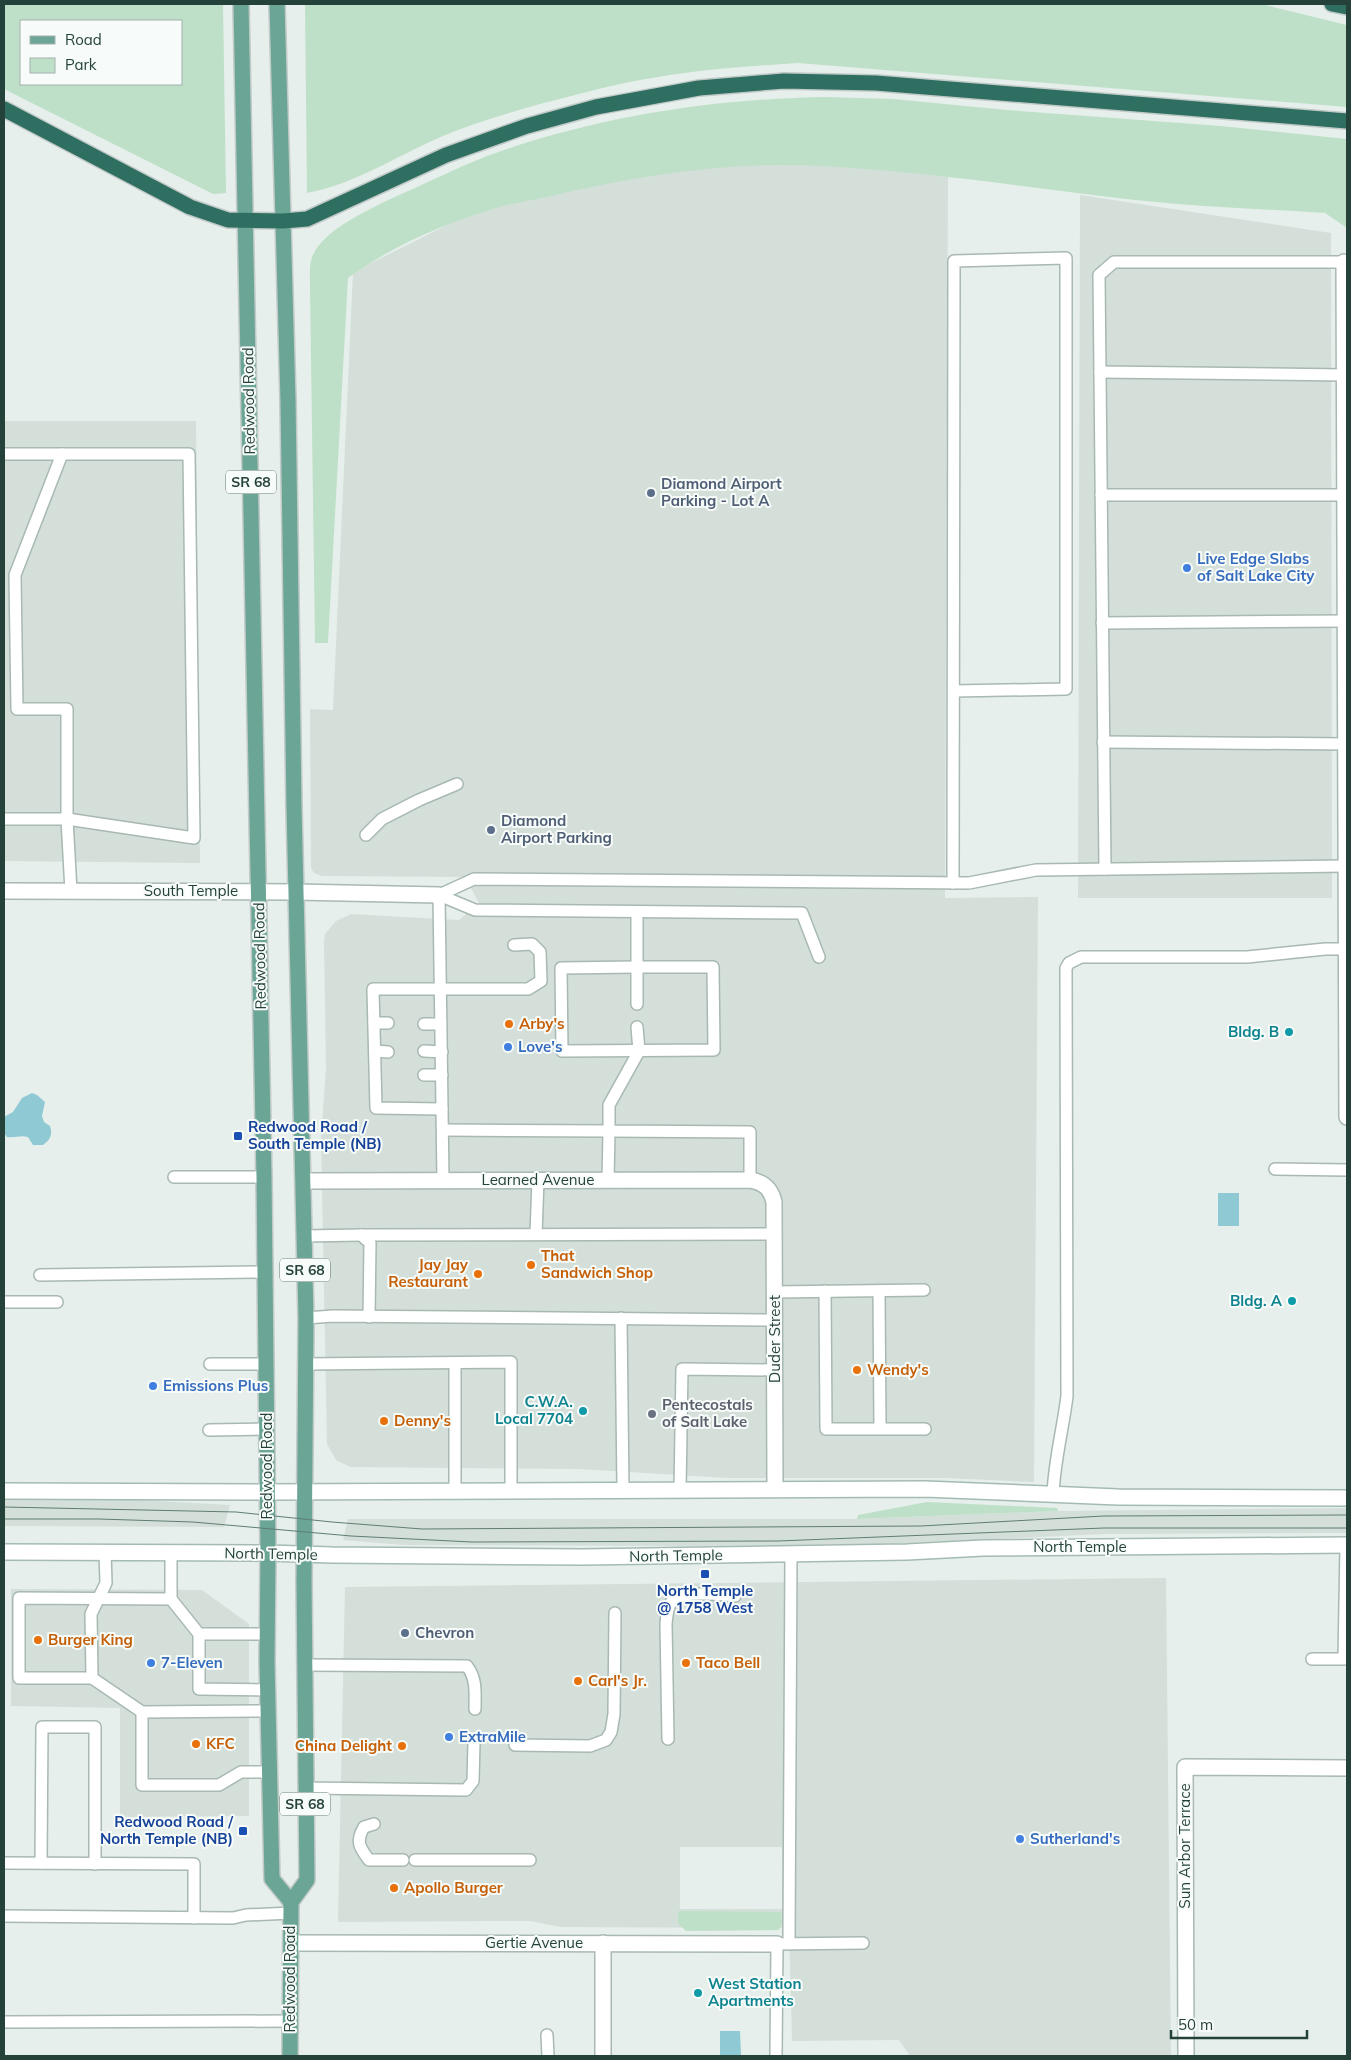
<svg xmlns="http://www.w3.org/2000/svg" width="1351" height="2060" viewBox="0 0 1351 2060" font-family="Mulish,sans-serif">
<rect width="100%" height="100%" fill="#e6efeb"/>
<!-- built -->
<g fill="#d4dfda" fill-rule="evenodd">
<path d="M824,159L948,174L945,898L1038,897L1034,1482L945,1478H728L579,1469L350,1467L336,1460L327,1444L321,1138L326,1068L324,941L325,934L336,921L351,914L459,920L479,903L465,877L322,876L314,873L311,868L310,709L333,710L353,272L495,201L642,172Z"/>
<path d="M1080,195L1331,233L1332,898H1078Z"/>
<path d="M4,421H196L200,863L4,861Z"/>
<path d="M4,1500H140L230,1505L224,1527L4,1526Z"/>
<path d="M1347,1508V1533L1105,1534L881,1544L700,1546L404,1545L343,1540L348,1519H860L1058,1511Z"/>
<path d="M1166,1578L1171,2056H910L899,2040L792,2041L789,1928L560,1927L531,1921L338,1922L345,1587ZM680,1847H782V1909H680Z"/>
<path d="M11,1589L202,1590L249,1624V1816L120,1817V1708L11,1706Z"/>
</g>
<!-- green -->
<g fill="#bfe0c8" fill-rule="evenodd">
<path d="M4,4H223L226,193L213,194L4,89ZM21,21H181V84H21Z"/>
<path d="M305,4H1261L1347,25V107L798,63C751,66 705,69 658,77C618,83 579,94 540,104C508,113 474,123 443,136C398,155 356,184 307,193Z"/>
<path d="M825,97L893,99L1007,110L1221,126L1347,139V228L1325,213C1262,209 1198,207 1135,200C1030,188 925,171 820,166C728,161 636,176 547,197C529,201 510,203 493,209C443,224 390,247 348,278L328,643H315L310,287C310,278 309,265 312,257C323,229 372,208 397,196C427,183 456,168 487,156C595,117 710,99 825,97Z"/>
<path d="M927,1502L1057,1508L1058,1511L857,1519L858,1515Z"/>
<path d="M678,1911L781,1912L782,1922L779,1930L686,1931L678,1923Z"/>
</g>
<!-- water -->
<g fill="#8ec9d4">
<path d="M32,1093L37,1095L45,1102L42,1116L44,1122L50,1126C53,1135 50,1140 43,1145H33L28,1137C20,1135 16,1138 7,1137L4,1133V1117L13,1112L22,1098Z"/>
<rect x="1218" y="1193" width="21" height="33"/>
<path d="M720,2031H740L741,2056H720Z"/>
</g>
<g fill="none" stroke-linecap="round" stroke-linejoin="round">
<!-- service casing -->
<g stroke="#a8b8b2" stroke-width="14">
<g id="service">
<path d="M1100,372L1344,375L1347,371"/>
<path d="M4,454H189L194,838L67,819H4"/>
<path d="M62,454L15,575L17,709H67V819L71,891"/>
<path d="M1101,495H1345"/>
<path d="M1102,623L1345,621"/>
<path d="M1103,742L1346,744"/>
<path d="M366,835L382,819L419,800L457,784"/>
<path d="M1105,869L1099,275L1114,262H1344"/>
<path d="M953,883L954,261L1066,258V689L954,691"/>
<path d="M439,895L474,879L969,883L1036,870L1346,866"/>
<path d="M439,895L475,910L802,913L819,957"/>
<path d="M439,895L443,1180"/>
<path d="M637,912V1004"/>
<path d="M637,967H713L714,1050L562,1051L561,968Z"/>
<path d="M374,1023H388"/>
<path d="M424,1024H441"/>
<path d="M637,1027L639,1051L609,1105V1131L750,1132V1180"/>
<path d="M375,1051L388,1052"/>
<path d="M424,1051L442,1052"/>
<path d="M424,1075H442"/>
<path d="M442,1109L376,1108L373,989H528L541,981L540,952L532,944L514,945"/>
<path d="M443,1130L609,1131L608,1180"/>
<path d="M1275,1169L1347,1170"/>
<path d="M174,1177H264"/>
<path d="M536,1234L538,1180"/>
<path d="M361,1235L370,1243L369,1317"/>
<path d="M304,1236L361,1235L775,1234"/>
<path d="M40,1275L265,1272"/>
<path d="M825,1291L826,1429H925"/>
<path d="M879,1291L880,1428"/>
<path d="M775,1292L924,1290"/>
<path d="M4,1302H57"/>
<path d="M306,1318L333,1316L775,1320"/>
<path d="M621,1318L623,1490"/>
<path d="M210,1364H266"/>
<path d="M306,1364L511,1362V1490"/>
<path d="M209,1430L267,1429"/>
<path d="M680,1490L682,1369L775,1370"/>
<path d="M455,1491V1363"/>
<path d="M1053,1495C1054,1462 1063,1429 1067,1396L1066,968L1069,963L1081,957H1247L1325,949H1346"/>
<path d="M105,1552L106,1583L91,1614L92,1678L142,1712L268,1711"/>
<path d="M171,1553V1599"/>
<path d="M199,1634H268"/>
<path d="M1312,1659H1344L1346,1545"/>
<path d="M305,1665L467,1666C477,1679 475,1693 475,1709"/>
<path d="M92,1678H19V1598L171,1599L199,1634V1689L268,1690"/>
<path d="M142,1712V1785H219L241,1772H269"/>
<path d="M668,1739L666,1624C667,1616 667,1607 672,1601C681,1590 722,1595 735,1596"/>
<path d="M515,1745L590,1746L606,1740L611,1732L614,1714L615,1613"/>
<path d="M305,1788L466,1790L473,1781L474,1742"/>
<path d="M374,1824L364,1827C355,1842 360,1848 369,1860H403"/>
<path d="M415,1860H530"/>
<path d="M4,1863L194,1864V1918"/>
<path d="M41,1863L42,1727H95V1864"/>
<path d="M4,1916L233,1918L246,1915L291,1913"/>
<path d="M789,1943L791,1554"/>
<path d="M4,2022L290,2021"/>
<path d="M547,2035L548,2056"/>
<path d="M776,2056L777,1944L863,1943"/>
</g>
</g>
<!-- minor casing -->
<g stroke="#a8b8b2" stroke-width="18">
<g id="minor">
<path d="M1344,262L1347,1117"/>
<path d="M4,891L296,892L439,895"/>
<path d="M303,1181L750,1180C764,1182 771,1189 774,1202L775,1489"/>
<path d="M291,1943L777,1944"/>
<path d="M603,1943V2056"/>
<path d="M1186,2056L1185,1767L1347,1768"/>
</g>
</g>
<!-- secondary casing -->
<g stroke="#a4bbb3" stroke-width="18">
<g id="secondary">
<path d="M4,1491L268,1492L925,1489L1118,1497L1347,1498"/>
<path d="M4,1552L268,1553L332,1555L583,1557L907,1552L983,1548L1347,1545"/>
</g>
</g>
<!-- primary casing -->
<g stroke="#c2cac8" stroke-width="18">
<g id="primary">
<path d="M241,4L264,1177L268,1553L267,1662L272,1879L291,1902"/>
<path d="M277,4L288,400L294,807L306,1318L304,1582L307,1880L291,1902L290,2056"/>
</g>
</g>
<!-- motorway casing -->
<g stroke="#c2cac8" stroke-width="18">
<g id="motorway">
<path d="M1332,4L1347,7"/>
<path d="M4,109L190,207L228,220L283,221L307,219L446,155L527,126L596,107L699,88L784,81L876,83L1347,121"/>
</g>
</g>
<!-- service -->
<use href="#service" stroke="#fff" stroke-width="11"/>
<!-- minor -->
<use href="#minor" stroke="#fff" stroke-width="15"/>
<!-- secondary -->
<use href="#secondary" stroke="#fff" stroke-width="15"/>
<!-- primary -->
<use href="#primary" stroke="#6aa596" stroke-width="15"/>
<!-- motorway -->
<use href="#motorway" stroke="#2f6f62" stroke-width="15"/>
<!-- tram -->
<g stroke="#5f7d75" stroke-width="1">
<path d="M4,1507L236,1512L332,1522L422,1529L921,1526L1104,1516L1347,1515"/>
<path d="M4,1519H99L193,1522L351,1536L472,1542L778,1541L1104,1528H1347"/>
</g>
</g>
<!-- markers -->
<g fill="#5c6f8a" stroke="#f7fbf9" stroke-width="2">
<circle cx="651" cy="493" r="5"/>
<circle cx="491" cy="830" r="5"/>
<circle cx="405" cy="1633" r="5"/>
</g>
<g fill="#3f7fe0" stroke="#f7fbf9" stroke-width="2">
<circle cx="1187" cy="568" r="5"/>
<circle cx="508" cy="1047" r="5"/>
<circle cx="153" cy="1386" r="5"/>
<circle cx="151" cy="1663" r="5"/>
<circle cx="449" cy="1737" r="5"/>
<circle cx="1020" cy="1839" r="5"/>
</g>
<g fill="#e8710a" stroke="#f7fbf9" stroke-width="2">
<circle cx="509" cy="1024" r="5"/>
<circle cx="531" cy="1265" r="5"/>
<circle cx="478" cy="1274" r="5"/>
<circle cx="857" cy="1370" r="5"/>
<circle cx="384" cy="1421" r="5"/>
<circle cx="38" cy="1640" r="5"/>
<circle cx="686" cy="1663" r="5"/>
<circle cx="578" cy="1681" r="5"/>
<circle cx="196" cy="1744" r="5"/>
<circle cx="402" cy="1746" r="5"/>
<circle cx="394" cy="1888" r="5"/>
</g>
<g fill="#0f9aa8" stroke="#f7fbf9" stroke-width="2">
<circle cx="1289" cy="1032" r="5"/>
<circle cx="1292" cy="1301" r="5"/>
<circle cx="583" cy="1411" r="5"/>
<circle cx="698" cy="1993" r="5"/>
</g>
<g fill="#1a4fb4" stroke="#f7fbf9" stroke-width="2">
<rect x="233" y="1131" width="10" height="10" rx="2.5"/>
<rect x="700" y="1569" width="10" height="10" rx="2.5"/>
<rect x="238" y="1826" width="10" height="10" rx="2.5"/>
</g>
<circle fill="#6b7280" stroke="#f7fbf9" stroke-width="2" cx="652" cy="1414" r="5"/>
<g text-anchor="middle" stroke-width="4" stroke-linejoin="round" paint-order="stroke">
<!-- shield labels -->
<g fill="#f7fbf9" stroke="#637a73" stroke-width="1">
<rect x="226" y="470.5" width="50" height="23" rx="4"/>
<rect x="280" y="1258.5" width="50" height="23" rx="4"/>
<rect x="280" y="1792.5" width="50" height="23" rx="4"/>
</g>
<g font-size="14" font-weight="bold" fill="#24423a">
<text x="251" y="487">SR 68</text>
<text x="305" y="1275">SR 68</text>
<text x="305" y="1809">SR 68</text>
</g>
<!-- street labels -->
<g font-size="15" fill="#24423a" stroke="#f7fbf9">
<text transform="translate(249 401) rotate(-91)" y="5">Redwood Road</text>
<text x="191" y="896">South Temple</text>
<text transform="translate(260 956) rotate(-91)" y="5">Redwood Road</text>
<text x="538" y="1185">Learned Avenue</text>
<text transform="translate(775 1339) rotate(-90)" y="5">Duder Street</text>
<text transform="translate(267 1466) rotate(-90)" y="5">Redwood Road</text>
<text x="1080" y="1552">North Temple</text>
<text transform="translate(271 1554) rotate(1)" y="5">North Temple</text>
<text transform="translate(676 1556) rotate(-1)" y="5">North Temple</text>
<text transform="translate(1185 1846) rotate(-90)" y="5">Sun Arbor Terrace</text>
<text x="534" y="1948">Gertie Avenue</text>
<text transform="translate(290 1979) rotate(-90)" y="5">Redwood Road</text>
</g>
<!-- service labels -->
<g font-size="15" font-weight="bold" fill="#4e5e75" stroke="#f7fbf9" text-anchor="start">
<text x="661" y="489">Diamond Airport<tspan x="661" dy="17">Parking - Lot A</tspan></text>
<text x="501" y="826">Diamond<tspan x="501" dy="17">Airport Parking</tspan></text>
<text x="415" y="1638">Chevron</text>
</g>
<!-- shop labels -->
<g font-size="15" font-weight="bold" fill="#366cbe" stroke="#f7fbf9" text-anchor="start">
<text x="1197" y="564">Live Edge Slabs<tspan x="1197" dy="17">of Salt Lake City</tspan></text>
<text x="518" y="1052">Love's</text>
<text x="163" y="1391">Emissions Plus</text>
<text x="161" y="1668">7-Eleven</text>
<text x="459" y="1742">ExtraMile</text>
<text x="1030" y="1844">Sutherland's</text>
</g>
<!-- food labels -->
<g font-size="15" font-weight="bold" fill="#c56008" stroke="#f7fbf9" text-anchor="start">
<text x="519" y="1029">Arby's</text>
<text x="541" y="1261">That<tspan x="541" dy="17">Sandwich Shop</tspan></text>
<text x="468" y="1270" text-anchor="end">Jay Jay<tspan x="468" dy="17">Restaurant</tspan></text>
<text x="867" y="1375">Wendy's</text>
<text x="394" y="1426">Denny's</text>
<text x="48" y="1645">Burger King</text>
<text x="696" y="1668">Taco Bell</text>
<text x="588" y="1686">Carl's Jr.</text>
<text x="206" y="1749">KFC</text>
<text x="392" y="1751" text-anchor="end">China Delight</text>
<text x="404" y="1893">Apollo Burger</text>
</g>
<!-- culture labels -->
<g font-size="15" font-weight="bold" fill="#0d838f" stroke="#f7fbf9" text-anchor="end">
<text x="1279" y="1037">Bldg. B</text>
<text x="1282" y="1306">Bldg. A</text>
<text x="573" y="1407">C.W.A.<tspan x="573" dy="17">Local 7704</tspan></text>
<text x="708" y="1989" text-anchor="start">West Station<tspan x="708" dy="17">Apartments</tspan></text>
</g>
<!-- transit labels -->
<g font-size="15" font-weight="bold" fill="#164399" stroke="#f7fbf9" text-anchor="start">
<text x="248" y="1132">Redwood Road /<tspan x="248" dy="17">South Temple (NB)</tspan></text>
<text x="705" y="1596" text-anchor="middle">North Temple<tspan x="705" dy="17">@ 1758 West</tspan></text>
<text x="233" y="1827" text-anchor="end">Redwood Road /<tspan x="233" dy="17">North Temple (NB)</tspan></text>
</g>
<!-- worship labels -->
<g font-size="15" font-weight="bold" fill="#5b616d" stroke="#f7fbf9" text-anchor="start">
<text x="662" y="1410">Pentecostals<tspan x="662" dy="17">of Salt Lake</tspan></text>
</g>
</g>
<!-- border -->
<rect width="1351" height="2060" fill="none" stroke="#24423a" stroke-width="10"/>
<!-- legend -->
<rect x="20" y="20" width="162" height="65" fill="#f7fbf9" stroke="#a3b1ad"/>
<rect x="30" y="36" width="25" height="8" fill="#6aa596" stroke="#a3b1ad"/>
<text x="65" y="45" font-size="15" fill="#24423a">Road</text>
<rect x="30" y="58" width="25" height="15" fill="#bfe0c8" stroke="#a3b1ad"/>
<text x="65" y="70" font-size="15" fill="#24423a">Park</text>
<!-- scale -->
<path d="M1171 2030v8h136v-8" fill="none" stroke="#24423a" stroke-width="2.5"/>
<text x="1178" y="2030" font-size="15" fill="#24423a" stroke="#f7fbf9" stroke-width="4" paint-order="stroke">50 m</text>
</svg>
